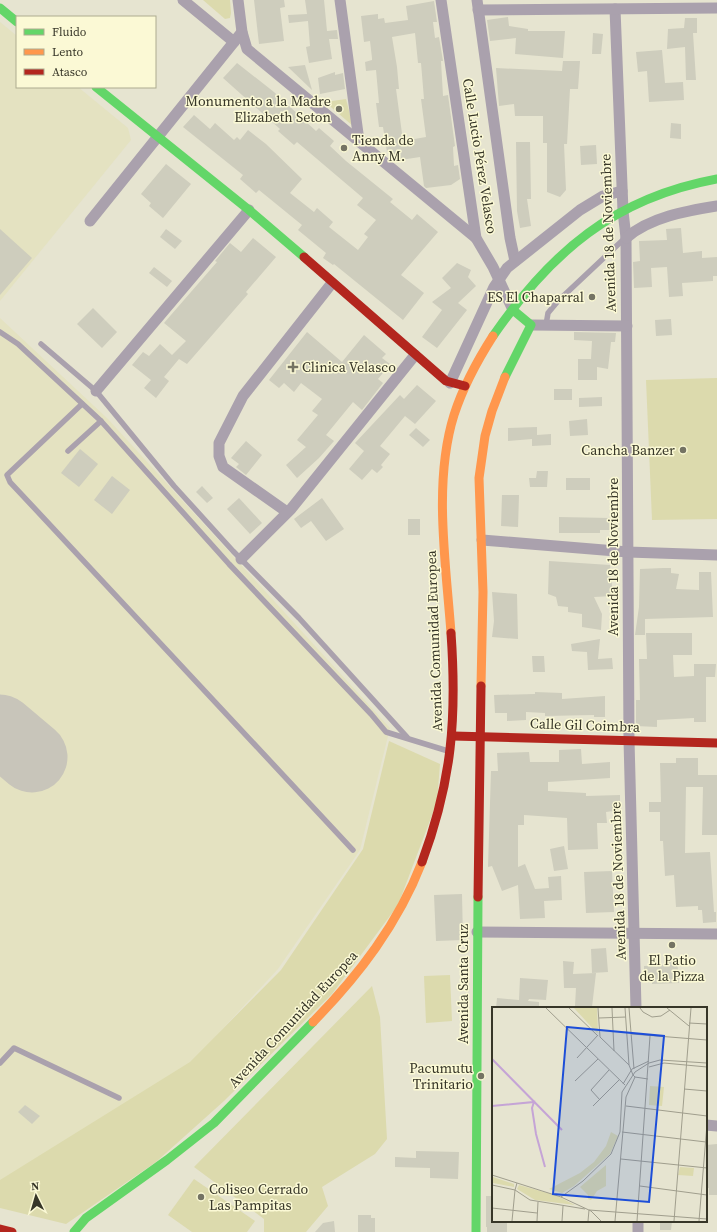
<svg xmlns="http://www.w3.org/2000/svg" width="717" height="1232" viewBox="0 0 717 1232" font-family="'Source Serif 4',serif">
<rect width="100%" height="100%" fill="#e6e4d0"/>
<!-- built -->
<g fill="#e4e2c1">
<path d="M0,22L17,36V87H78L128,128L131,140L0,301Z"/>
<path d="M0,318L108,419L390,728L360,850L278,969L191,1063L0,1182Z"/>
</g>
<!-- green -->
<g fill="#dcdaad">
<path d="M203,0H230L231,13L230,18L225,19Z"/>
<path d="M346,99L353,126L325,102Z"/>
<path d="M717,378V519L652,520L646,380Z"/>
<path d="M389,741L440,764L437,802L398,905L332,994L224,1101L156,1162L66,1224L0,1208V1180L190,1062L281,970L363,849Z"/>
<path d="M450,975L452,1021L426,1023L424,976Z"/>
<path d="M372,986L380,1017L387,1139L375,1154L322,1187L328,1206L306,1232H264V1219L194,1167Z"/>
<path d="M194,1179L255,1221L247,1232H192L168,1215Z"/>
</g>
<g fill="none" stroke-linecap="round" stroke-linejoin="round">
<!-- runway -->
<path stroke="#c8c5ba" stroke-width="71" d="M0,730L32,757"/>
</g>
<!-- building -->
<g fill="#cecdbd" fill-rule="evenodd">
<path d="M254,0H284L285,7L280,8L284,41L259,44Z"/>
<path d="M305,0H324L327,31L337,30L338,39H329L332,59L309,63L306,47L310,46L308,21L289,23L288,15L307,14Z"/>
<path d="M434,1L437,22H433L435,38L439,37L443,61H441L443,96L448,95L455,146L453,147L454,166L458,165L460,179L451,185L426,188L424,186L420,157L394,161L392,151L387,152L383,127H379L376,103H379L376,70L366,71L365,62L372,60V58L370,41L364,42L361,16L378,14V19L384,18L385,23L408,20L406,6ZM415,33L418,63H421L424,99H421L426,137L403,141L396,89H399L397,67L392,37Z"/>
<path d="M508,17L509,26L528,29V31H565L563,58L515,54L516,38L490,41L487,20Z"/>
<path d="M685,18H697V33H693L696,80H686L685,47L667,49L668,29L684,28Z"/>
<path d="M593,33L603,34L601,54H592Z"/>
<path d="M662,50L665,83L683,82L684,100L649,102L647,71L638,72L636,52Z"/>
<path d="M563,61H580L578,89H570L567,144H564L566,190L560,197L547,192V143H543V116H515L514,104L499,106L496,68L562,71Z"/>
<path d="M237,63L274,92L316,131L319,128L334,141L330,146L346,161L393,199L390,202L412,220L417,214L438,232L401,275L424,293L403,320L334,264L333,265L323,258L326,253L298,230L302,225L259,190L256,193L240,179L243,175L183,127L194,115L210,129L215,123L234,140L237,137L240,140L248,130L266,144L302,179L290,193L314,212L317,208L333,222L329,227L358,250L368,237L364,234L376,220L357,205L363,198L297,142L294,145L278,131L280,129L223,78Z"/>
<path d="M305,65L312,90L288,67Z"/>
<path d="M335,72V75L343,73L345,89L320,94L318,78Z"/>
<path d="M671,123L681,124V139L670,138Z"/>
<path d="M516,142H530L531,199H527L531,226L520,228L517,211Z"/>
<path d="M596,145L597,164L581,165L580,146Z"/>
<path d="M166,164L191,184L163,218L149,206L151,203L141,194Z"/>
<path d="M681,228L683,253L702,251V258L717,257V276H713V281L682,283L683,296L669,297L667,267L651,268L652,287L634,288L633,262L640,261L639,241L667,240L666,229Z"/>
<path d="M0,229L32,258L0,295Z"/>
<path d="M166,229L182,241L175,249L160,237Z"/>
<path d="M253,238L276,257L246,292L248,294L187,364L179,359L164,377L169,381L156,398L144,388L151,380L132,365L143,352L149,356L160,344L172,355L186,341L164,323L217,262L215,261L230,243L241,252Z"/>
<path d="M457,263L471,270L468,277L476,286L458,303L467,310L437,348L422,337L442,310L432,302L451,288L442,278Z"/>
<path d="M154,267L172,281L167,287L149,273Z"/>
<path d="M93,308L117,332L102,348L77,324Z"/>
<path d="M671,319L672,335L656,336L655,320Z"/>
<path d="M307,332L342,362L364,335L386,354L382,358L390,364L378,379L383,383L362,410L353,402L326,435L334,441L319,458L297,478L286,465L306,447L297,440L318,415L312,411L322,399L301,383L294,392L284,383L279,388L269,380Z"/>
<path d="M574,332L616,333L615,342H611L608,369L597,367V380H578V359H591L592,341L574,340Z"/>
<path d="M417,385L436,401L415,424L405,416L380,446L390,454L381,465L383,467L377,473L372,469L362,480L349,469L364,451L355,443L400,395L404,399Z"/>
<rect x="554" y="389" width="18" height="11"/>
<path d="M602,397V406L579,407V398Z"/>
<path d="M587,419L588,435L570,436L569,421Z"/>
<path d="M537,427V435L551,434V445L532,446V439L508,441V428Z"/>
<path d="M416,428L430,440L423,447L409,435Z"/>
<path d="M246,441L262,455L246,475L236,467L239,464L231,458Z"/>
<path d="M80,449L98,464L79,487L61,473Z"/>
<path d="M537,471H548L547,487H530L529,478H536Z"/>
<path d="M112,476L130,490L112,514L94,500Z"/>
<rect x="566" y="478" width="24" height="12"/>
<path d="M202,486L213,498L207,503L196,492Z"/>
<path d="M502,495H519L518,527L501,526Z"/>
<path d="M239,498L262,523L250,534L227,509Z"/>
<path d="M322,498L344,529L326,541L311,521L301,528L294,519Z"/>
<path d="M559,517L610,518V530H600V533H559Z"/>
<rect x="408" y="519" width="12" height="16"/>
<path d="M549,561L610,565L613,596L594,597L602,614L601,630L582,627V614L568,612V607L558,606L556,597L548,594Z"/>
<path d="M663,568H671V573L679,574L676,589L699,590V572H711L713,617L645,619V635H635L639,607L640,569Z"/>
<path d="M492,592L517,594L518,639L492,637L494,621Z"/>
<path d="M646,633H692V655H673L674,677L694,676V664H716L715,677H706V722H694V718L657,720V727L636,726V700H640L639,659H647Z"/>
<path d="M600,639L598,659L612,658L613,669L588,670L587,652L572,651L571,644Z"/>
<path d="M532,656H544L545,672H533Z"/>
<path d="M535,692L562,693V699L605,696V717H594V715L545,716V713L526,712V720L507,721V713H495L494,695L535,694Z"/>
<path d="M581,749L582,764L610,762V778L548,782V791L586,793V796L620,795V810L606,812L607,823H597L598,849L568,850L567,818L524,815V825H518V867L525,864L535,889L549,888L548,877L561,876L562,900L544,901L545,918L520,919L518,885L502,891L492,866L488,867L491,771H498L497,753L529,752L530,762H559V750Z"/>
<path d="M676,758H698V775H717V835H702L703,787H686L685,853L710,852L714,912H716V922L703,923L702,910H698V906L676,907L674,875L665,876L663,841H660V812H649V802H661L660,763H676Z"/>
<path d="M564,846L568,869L554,871L550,849Z"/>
<path d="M612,871L614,912L586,913L584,872Z"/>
<path d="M462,894L463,940L436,941L434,895Z"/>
<path d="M606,948L608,972L592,973L591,949Z"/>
<path d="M677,959L679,983L652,984V977H644V966L666,965L665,960Z"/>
<path d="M563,961L574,962L573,974L596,973L592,1007L575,1006L576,988H564Z"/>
<path d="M520,978L548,980L546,1000L529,999L528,1001L539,1002V1008H496L497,998L519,1000Z"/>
<path d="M25,1105L40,1116L32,1124L18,1112Z"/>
<path d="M717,1144V1195H709V1188H706V1145Z"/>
<path d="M416,1151L459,1152L458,1179L430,1178V1168L395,1167V1157L416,1158Z"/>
<path d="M486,1196H493V1221H507V1232H487V1227H486Z"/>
<path d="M358,1215H371V1218H375V1232H358Z"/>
<path d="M334,1221L335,1232H315L323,1223Z"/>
<path d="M660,1221H672L671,1230H660Z"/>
</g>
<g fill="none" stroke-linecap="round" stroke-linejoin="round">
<!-- lane -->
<g stroke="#aaa1ad" stroke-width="5.5">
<path d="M546,325L548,313L558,301L625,238"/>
<path d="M0,332L18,344L101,421L229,564L371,714L386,732L448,751"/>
<path d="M41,344L96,391L174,486L233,551L299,618L407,737"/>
<path d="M82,404L7,475L10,482L353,850"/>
<path d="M68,451L101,421"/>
<path d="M0,1063L14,1048L119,1098"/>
</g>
<!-- street -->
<g stroke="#aaa1ad" stroke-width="11">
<path d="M183,0L234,42"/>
<path d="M238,0L242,32L247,49L476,238"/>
<path d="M340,0L359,141"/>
<path d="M441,0L476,238L493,267L513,310"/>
<path d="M477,0L510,238L515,261"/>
<path d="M615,9L623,211L626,238L629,740L636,1008"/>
<path d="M478,10L717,8"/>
<path d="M90,221L242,32"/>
<path d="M626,238C650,217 686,211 717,206"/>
<path d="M531,325L627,326"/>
<path d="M450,383L494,287L507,268L580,210L603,196L622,191"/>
<path d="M96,391L249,210"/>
<path d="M287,512L223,467L219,456V443L243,396L332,283"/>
<path d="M482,540L628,552L717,555"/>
<path d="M241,559L291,509L415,355"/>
<path d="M477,932L717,934"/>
<path d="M706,1125L717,1126"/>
<path d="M638,1221V1232"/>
</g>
<!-- fast -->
<g stroke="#63d668" stroke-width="9">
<path d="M0,8L17,22"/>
<path d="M96,87L249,210L304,257"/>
<path d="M493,336C551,252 614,198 717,179"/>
<path d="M505,377L531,325L513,310"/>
<path d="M74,1232L86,1218L167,1160L214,1123L313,1022"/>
<path d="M476,1232L478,897"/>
</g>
<!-- slow -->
<g stroke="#ff974d" stroke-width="9">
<path d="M451,633C446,564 433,482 454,415C463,387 477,361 493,336"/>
<path d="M481,686L483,592L479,478L485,436L492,411L505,377"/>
<path d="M313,1022C359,975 398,924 422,862"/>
</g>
<!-- jam -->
<g stroke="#b3261e" stroke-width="9">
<path d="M304,257L446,381L465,386"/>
<path d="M453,736L717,743"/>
<path d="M422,862C452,781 457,718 451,633"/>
<path d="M478,897L481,686"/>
<path d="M0,1229L12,1232"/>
</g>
</g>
<!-- markers -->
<g fill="#747363" stroke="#fbf9d5" stroke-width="1.5">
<circle cx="339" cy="109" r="4"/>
<circle cx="344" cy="148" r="4"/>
<circle cx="592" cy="297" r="4"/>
<path d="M291 361h4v4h4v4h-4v4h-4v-4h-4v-4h4z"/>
<circle cx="683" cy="450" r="4"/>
<circle cx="672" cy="945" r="4"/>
<circle cx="481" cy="1076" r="4"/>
<circle cx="201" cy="1197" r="4"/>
</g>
<g text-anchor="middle" stroke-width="3" stroke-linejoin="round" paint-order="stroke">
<!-- poi labels -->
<g font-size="14" fill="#373628" stroke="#fbf9d5" text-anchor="end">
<text x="331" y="106">Monumento a la Madre<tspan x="331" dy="16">Elizabeth Seton</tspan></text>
<text x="352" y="145" text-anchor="start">Tienda de<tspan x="352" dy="16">Anny M.</tspan></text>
<text x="584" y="302">ES El Chaparral</text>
<text x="302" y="372" text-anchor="start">Clinica Velasco</text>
<text x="675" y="455">Cancha Banzer</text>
<text x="672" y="965" text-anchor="middle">El Patio<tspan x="672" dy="16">de la Pizza</tspan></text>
<text x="473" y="1073">Pacumutu<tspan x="473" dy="16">Trinitario</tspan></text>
<text x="209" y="1194" text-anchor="start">Coliseo Cerrado<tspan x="209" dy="16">Las Pampitas</tspan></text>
</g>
<!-- street labels -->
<g font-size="14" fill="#373628" stroke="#fbf9d5">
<text transform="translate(480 156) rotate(81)" y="5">Calle Lucio Pérez Velasco</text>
<text transform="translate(608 233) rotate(-92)" y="5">Avenida 18 de Noviembre</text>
<text transform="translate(613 557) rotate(-90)" y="5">Avenida 18 de Noviembre</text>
<text transform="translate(434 641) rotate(-92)" y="5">Avenida Comunidad Europea</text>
<text transform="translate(585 725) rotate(2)" y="5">Calle Gil Coimbra</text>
<text transform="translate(618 881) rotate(-92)" y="5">Avenida 18 de Noviembre</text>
<text transform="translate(463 984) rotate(-90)" y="5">Avenida Santa Cruz</text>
<text transform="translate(293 1019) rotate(-47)" y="5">Avenida Comunidad Europea</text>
</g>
</g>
<!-- overview -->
<g transform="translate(492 1007)">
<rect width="215" height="215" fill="#e6e4d0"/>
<path d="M82,1H105L106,25L105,26ZM158,79L172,80L170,99L157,98ZM119,125L126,129L118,147L82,179L70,186L57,182L88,166L102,155L114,139ZM114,158V179L105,184L99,193L96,192V188L88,180ZM188,160L202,161L201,169L186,168ZM1,170L22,177V180L1,176ZM27,178L63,188L83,198L43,193L25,182Z" fill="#dcdaad"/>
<path fill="none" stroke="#c5a4d6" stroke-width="2" d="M0,52L70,123M0,99L42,95L40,101L44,127L53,160"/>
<path fill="none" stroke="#a09e8d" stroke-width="1" d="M54,1L133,78M77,1L106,29M106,1L108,30L137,58M120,1L122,44M133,1L137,58L141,68M137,1L142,62M148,1L151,5L160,10L169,9L178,3M175,1L197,19M107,11L134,10M197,16L215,17M140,27L215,33M85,51L106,28M157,60L172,56L215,60M143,70L156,72M83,74L106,52M131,77L140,62L157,54M192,82L215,84M108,93L99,83L117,63M101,99L127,73M134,99L215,109M130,125L214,135M129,152L215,161M0,168L69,190L99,204L109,214M25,176L23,183L38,193L93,202M0,178L23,183L20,214M148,179L215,188M69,190L91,174L119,147L128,125L130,85L143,65L157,56L168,53L215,56M0,201L45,206M45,214L46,195M70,214L71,199M96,214L97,203L215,212M123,214L134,90L143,70L141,68M145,214L158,29M182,214L199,1M207,214L215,117"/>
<path fill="#1d4ed8" fill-opacity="0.15" stroke="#1d4ed8" stroke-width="2" d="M75,20L172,29L157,195L61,187Z"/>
<rect width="215" height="215" fill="none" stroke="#373628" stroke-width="2"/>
</g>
<!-- legend -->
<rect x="16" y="16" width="140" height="72" fill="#fbf9d5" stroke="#adab90"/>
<rect x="24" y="29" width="20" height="6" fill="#63d668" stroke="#adab90"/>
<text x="52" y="36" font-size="12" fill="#373628">Fluido</text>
<rect x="24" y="49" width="20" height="6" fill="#ff974d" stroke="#adab90"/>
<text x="52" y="56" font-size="12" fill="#373628">Lento</text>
<rect x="24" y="69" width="20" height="6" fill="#b3261e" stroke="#adab90"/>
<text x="52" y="76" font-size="12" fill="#373628">Atasco</text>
<!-- north arrow -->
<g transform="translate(36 1196) rotate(355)" stroke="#fbf9d5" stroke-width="3" paint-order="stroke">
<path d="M0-3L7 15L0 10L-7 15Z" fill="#373628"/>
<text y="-6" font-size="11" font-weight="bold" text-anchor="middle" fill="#373628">N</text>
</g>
</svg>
